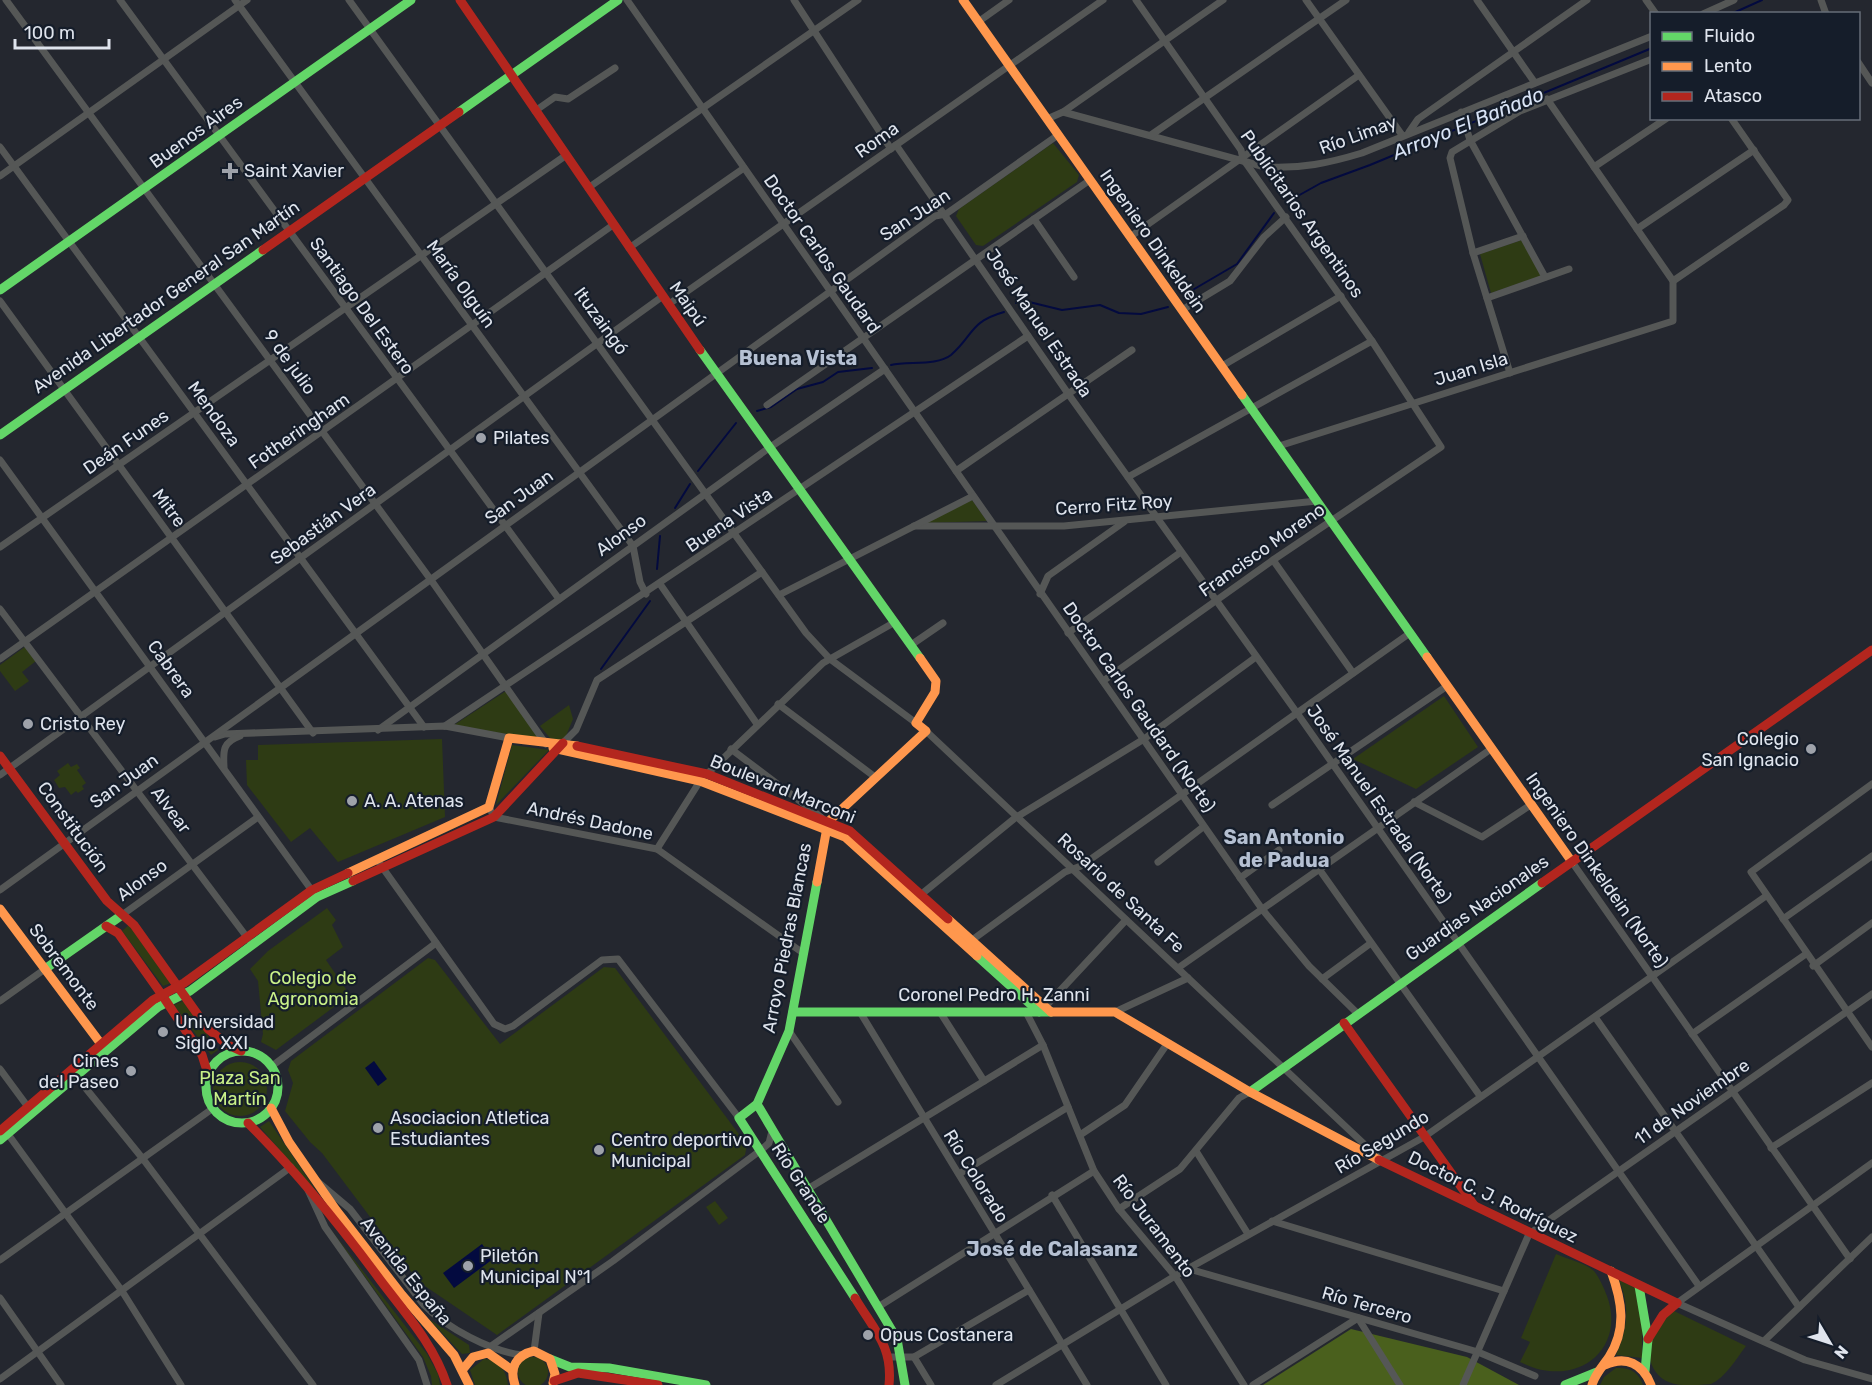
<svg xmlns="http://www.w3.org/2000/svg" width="1872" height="1385" viewBox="0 0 1872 1385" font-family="Rubik,sans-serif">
<rect width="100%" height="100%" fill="#24272f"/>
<!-- green -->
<g fill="#2e3b14">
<path d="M1053,143L1079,175L1077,182L983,246L976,245L956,216L959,209Z"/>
<path d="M1522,240L1541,276L1491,293L1480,254Z"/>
<path d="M972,500L987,521L925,523Z"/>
<path d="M26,646L36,661L22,672L29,681L15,691L0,671V665Z"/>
<path d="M506,691L540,740L454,725Z"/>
<path d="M1444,696L1478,747L1416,789L1353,759Z"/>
<path d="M569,705L573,719L563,743L550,738L540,726Z"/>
<path d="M442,739L445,817L338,862L310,828L291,842L247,785L246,760H258V745Z"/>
<path d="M512,745L549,750L496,805Z"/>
<path d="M68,763L71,767L77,764L80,768L77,770L86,783L82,786L84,789L78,793L76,791L71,795L65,787L59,788L54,780L60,775L57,771Z"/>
<path d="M327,908L336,920L332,925L343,947L326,960L350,995L276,1050L261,1042L263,1034L258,981L250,969L268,951Z"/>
<path d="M129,925L171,983L163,986L122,931Z"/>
<path d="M428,958L435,960L500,1044L604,967L615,968L747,1145L745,1155L497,1335L419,1282L322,1153L310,1142L285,1111L293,1083L288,1070L291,1061Z"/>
<path d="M183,1001L218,1050L211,1055L174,1005Z"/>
<circle cx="240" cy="1089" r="27"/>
<path d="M269,1121L319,1195L260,1127Z"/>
<path d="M715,1201L728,1218L719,1225L706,1207Z"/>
<path d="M329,1227L427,1354L438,1374L440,1385H432L431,1376L423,1357Z"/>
<path d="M1556,1254C1567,1259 1586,1263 1594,1271C1599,1277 1604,1288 1607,1296C1624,1342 1589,1379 1542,1370C1535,1369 1527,1365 1520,1362L1530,1342L1521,1338Z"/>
<path d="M1619,1280L1635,1288L1642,1321V1358L1616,1355C1628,1329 1630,1306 1619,1280Z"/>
<path d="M1672,1310L1746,1346C1736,1359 1726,1377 1711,1384C1705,1385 1691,1385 1684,1385C1655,1385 1641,1358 1655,1332C1660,1325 1667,1317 1672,1310Z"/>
<path d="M429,1319L469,1345L470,1353L462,1354Z"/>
<circle cx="533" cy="1372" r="15"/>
<path d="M484,1359C500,1360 506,1371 508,1385H475L470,1370Z"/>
<path d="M1616,1368C1629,1367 1639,1372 1643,1385H1600L1604,1377Z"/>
</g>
<!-- forest -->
<path fill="#4a601d" d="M1351,1329L1467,1357L1519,1385H1263Z"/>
<!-- water -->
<g fill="#030a3f">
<path d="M374,1061L387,1079L378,1086L365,1068Z"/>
<path d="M482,1244L493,1259L454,1288L443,1273Z"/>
</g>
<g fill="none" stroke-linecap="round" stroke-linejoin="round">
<!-- stream -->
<g stroke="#030a3f" stroke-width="2">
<path d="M1731,14L1762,0"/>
<path d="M1287,202L1321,183L1370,165L1652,48"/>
<path d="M1184,295L1237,264L1274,213"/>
<path d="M1016,303L1025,301L1062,310L1100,305L1119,313L1141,314L1168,307"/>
<path d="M891,365C908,361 937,366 951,355C974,335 969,322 1004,312"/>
<path d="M757,411L771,407L797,389L823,382L838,372L872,368"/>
<path d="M698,471L736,423"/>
<path d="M675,508L690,484"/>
<path d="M657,569L660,536"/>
<path d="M601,669L650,601"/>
</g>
<!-- street -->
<g stroke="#555756" stroke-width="7">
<path d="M6,0L431,580L546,744"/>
<path d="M120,0L559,599"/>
<path d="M235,0L633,546L640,582L646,594"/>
<path d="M349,0L806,633L830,659L916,723"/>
<path d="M627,0L1262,909L1309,966L1357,1013"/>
<path d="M794,0L891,149"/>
<path d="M1306,0L1402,135"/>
<path d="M1477,0L1535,83"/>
<path d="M1646,0L1656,14"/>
<path d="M1821,0L1826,14"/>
<path d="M1703,14L1734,0"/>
<path d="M978,22L1009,0"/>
<path d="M1858,62L1872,83"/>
<path d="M535,111L555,97L568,99L615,68"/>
<path d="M1063,112L1265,167C1301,169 1329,163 1362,153L1652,36"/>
<path d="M1461,112L1470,140L1545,277"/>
<path d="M1047,119L1063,112L1223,0"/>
<path d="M1409,132L1418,119L1587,0"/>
<path d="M1151,135L1346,0"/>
<path d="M896,145L1069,395L1297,713L1699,1286"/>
<path d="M0,147L424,727"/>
<path d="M1594,167L1667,118"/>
<path d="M0,176L247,0"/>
<path d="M588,188L858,0"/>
<path d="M1034,219L1074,277"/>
<path d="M1637,229L1754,150"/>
<path d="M1130,237L1359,75"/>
<path d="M629,248L744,168"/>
<path d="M1473,253L1523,236"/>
<path d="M1673,281L1784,205L1788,200L1731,118"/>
<path d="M1487,298L1569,269"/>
<path d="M0,301L313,733"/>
<path d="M669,304L1103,0"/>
<path d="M1182,310L1230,281L1264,237L1286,217"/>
<path d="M1222,366L1341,296"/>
<path d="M1510,373L1473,253L1450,158L1452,152L1520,111L1652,59"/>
<path d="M767,405L1090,180"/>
<path d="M1279,446L1673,321V281L1547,99"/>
<path d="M0,460L313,892"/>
<path d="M956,471L1132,350"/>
<path d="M1128,477L1372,341"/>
<path d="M914,526H1064L1317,501"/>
<path d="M0,547L565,156"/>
<path d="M1273,560L1353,673"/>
<path d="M660,584L757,724"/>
<path d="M1040,594L1048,576L1124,522"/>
<path d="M779,595L973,496"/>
<path d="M0,609L249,940"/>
<path d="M1068,633L1181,552"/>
<path d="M911,645L943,623"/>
<path d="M0,659L613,225"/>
<path d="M1103,681L1273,560L1441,447L1372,341L1243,159L1241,150L1136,0"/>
<path d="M778,704L875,777"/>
<path d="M445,726L1028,336"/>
<path d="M378,730L769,448L885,369"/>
<path d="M926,731L1380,1159"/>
<path d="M215,737L225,734L445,726L509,738"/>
<path d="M563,743L576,730L597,680L762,572"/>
<path d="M731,749L821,817"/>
<path d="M224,767C223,750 223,742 240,736"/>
<path d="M707,774L823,663L895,622"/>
<path d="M0,775L663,296"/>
<path d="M1872,784L1751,872L1872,1047"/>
<path d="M1414,802L1482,837L1532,804"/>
<path d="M1272,805L1447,686"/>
<path d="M489,807L494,817L657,849L803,953"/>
<path d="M657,849L700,781"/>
<path d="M1158,862L1203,827"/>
<path d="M1572,862L1850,1259"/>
<path d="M380,864L494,1024L505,1029L513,1026L602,960L618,959L739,1118"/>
<path d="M1319,869L1480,1096"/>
<path d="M1240,878L1279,850"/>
<path d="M0,890L935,216L946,214L1058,135"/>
<path d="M918,897L1015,818L1144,739L1256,657"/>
<path d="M122,915L258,817"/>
<path d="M1783,919L1872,856"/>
<path d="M968,943L1065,872L1081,866L1410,633"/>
<path d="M1813,966L1872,923"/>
<path d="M1178,968L1491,749"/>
<path d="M1322,979L1371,943"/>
<path d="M0,1001L45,969"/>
<path d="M1043,1009L1126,920"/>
<path d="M860,1012L1087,1385"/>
<path d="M940,1012L984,1081"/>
<path d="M1026,1012L1043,1045L1094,1171L1119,1209L1175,1276L1244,1385"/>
<path d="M1115,1012L1188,978"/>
<path d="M1595,1017L1799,1307"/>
<path d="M789,1031L838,1102"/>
<path d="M1692,1034L1806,954"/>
<path d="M272,1066L436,943"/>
<path d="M0,1069L28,1107"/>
<path d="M75,1075L143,1159L313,1385"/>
<path d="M5,1130L122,1291L181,1385"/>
<path d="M1080,1135L1125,1105L1167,1044"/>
<path d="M1771,1148L1872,1083"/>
<path d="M1196,1151L1248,1234"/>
<path d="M1872,1163L1677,1303L1805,1360L1872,1379"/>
<path d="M959,1174L1068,1107"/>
<path d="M318,1182L350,1209L424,1305C447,1328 490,1351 522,1355"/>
<path d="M308,1190L325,1227L419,1360L427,1385"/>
<path d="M806,1190L1043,1045"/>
<path d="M1052,1195L1166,1385"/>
<path d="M1119,1209L1180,1169L1239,1098L1250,1092"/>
<path d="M1272,1221L1504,1291"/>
<path d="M0,1260L212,1109"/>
<path d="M1189,1269L1478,1352L1535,1376"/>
<path d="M0,1298L61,1385"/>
<path d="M878,1307L1094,1171"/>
<path d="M1358,1318L1400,1385"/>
<path d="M1764,1341L1872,1237"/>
<path d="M491,1346L613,1261L761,1150L769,1143L772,1131"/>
<path d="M534,1351L539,1313"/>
<path d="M889,1357H914L1029,1290"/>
<path d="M914,1357L931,1385"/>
<path d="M0,1379L291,1167"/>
<path d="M996,1385L1175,1276L1424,1137L1766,896"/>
<path d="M1253,1385L1358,1318"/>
<path d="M1463,1385L1529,1234L1872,994"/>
</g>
<!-- fast -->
<g stroke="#63d668" stroke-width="9">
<path d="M459,112L618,0"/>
<path d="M0,290L411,0"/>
<path d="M700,350L920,658"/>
<path d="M1242,395L1427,657"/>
<path d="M0,435L263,250"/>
<path d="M817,882L789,1031L757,1104L739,1118L855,1298"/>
<path d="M977,956L1039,1012"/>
<path d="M45,969L122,915"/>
<path d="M793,1012H1051"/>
<circle cx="242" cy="1087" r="36"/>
<path d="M1250,1092L1542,883"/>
<path d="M757,1104L897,1339L905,1385"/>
<path d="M0,1140L158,1007L190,991L317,897L353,881"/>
<path d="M1639,1286L1648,1339L1645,1371"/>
<path d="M550,1359L570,1367L609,1368L706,1385"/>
<path d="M1565,1385L1597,1372"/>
</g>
<!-- slow -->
<g stroke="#ff974d" stroke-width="9">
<path d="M963,0L1242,395"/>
<path d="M1427,657L1572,862"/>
<path d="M553,748L700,781L845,837L977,956"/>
<path d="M348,873L489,807L509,738L577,746"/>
<path d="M817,882L828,822L926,731L916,723L935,692L936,681L920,658"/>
<path d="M0,909L101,1044"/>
<path d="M948,919L1051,1012"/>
<path d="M1051,1012H1115L1250,1092L1379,1160"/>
<path d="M271,1108L289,1142L336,1210L402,1295L454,1355L469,1385"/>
<path d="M1605,1365C1626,1355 1643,1364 1651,1385"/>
<path d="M464,1368L473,1357L488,1353L512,1370"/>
<path d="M515,1385C509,1368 516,1355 534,1351L550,1359L555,1374L553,1383"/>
<path d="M1592,1385C1595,1374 1603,1366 1609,1357C1627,1329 1622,1301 1611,1271"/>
</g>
<!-- jam -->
<g stroke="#b3261e" stroke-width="9">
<path d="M460,0L700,350"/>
<path d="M263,250L459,112"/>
<path d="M577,746L707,774L850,831L948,919"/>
<path d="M0,756L107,901L134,925L208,1029L228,1045L241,1051"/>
<path d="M353,881L494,817L563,743"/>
<path d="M1542,883L1872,650"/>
<path d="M106,926L118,933L162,995L202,1055L208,1074"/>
<path d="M1344,1023L1474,1205"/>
<path d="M248,1123C297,1172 340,1225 381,1281C406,1314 434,1345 447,1385"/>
<path d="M0,1131L153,1000L184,983L312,890L348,873"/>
<path d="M1379,1160L1677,1303"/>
<path d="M855,1298C874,1330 893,1346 889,1385"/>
<path d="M1648,1339L1663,1315L1677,1303"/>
<path d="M554,1381L578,1373L658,1385"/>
</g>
</g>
<!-- markers -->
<g fill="#9ea2aa" stroke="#151d2a" stroke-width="2">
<path d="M227 162h6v6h6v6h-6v6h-6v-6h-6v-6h6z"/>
<circle cx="481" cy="438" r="6"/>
<circle cx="28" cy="724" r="6"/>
<circle cx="1811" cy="749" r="6"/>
<circle cx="352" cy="801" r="6"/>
<circle cx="163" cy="1032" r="6"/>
<circle cx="131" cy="1071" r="6"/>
<circle cx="378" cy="1128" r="6"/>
<circle cx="599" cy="1150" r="6"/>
<circle cx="468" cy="1266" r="6"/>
<circle cx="868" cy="1335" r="6"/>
</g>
<g text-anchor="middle" stroke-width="4.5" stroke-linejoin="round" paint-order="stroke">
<!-- street labels -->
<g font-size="18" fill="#dfe4ed" stroke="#151d2a">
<text transform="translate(196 132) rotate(-36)" y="6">Buenos Aires</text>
<text transform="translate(1358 135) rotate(-20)" y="6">Río Limay</text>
<text transform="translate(877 140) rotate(-35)" y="6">Roma</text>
<text transform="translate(1302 214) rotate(55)" y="6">Publicitarios Argentinos</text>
<text transform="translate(915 215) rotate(-33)" y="6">San Juan</text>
<text transform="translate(1153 241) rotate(55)" y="6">Ingeniero Dinkeldein</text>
<text transform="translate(822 254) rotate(55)" y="6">Doctor Carlos Gaudard</text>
<text transform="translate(461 284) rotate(54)" y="6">María Olguín</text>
<text transform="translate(166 297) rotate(-35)" y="6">Avenida Libertador General San Martín</text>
<text transform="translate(688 304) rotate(55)" y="6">Maipú</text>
<text transform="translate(362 306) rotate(54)" y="6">Santiago Del Estero</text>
<text transform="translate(601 321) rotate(54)" y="6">Ituzaingó</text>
<text transform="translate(1039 323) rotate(56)" y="6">José Manuel Estrada</text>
<text transform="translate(290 362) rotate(54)" y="6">9 de julio</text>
<text transform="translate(1471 369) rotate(-17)" y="6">Juan Isla</text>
<text transform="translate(214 414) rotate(54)" y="6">Mendoza</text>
<text transform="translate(299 431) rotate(-35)" y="6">Fotheringham</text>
<text transform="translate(126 442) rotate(-35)" y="6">Deán Funes</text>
<text transform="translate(519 497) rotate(-36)" y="6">San Juan</text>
<text transform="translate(1114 505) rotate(-4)" y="6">Cerro Fitz Roy</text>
<text transform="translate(169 508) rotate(53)" y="6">Mitre</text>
<text transform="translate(729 520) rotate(-34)" y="6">Buena Vista</text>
<text transform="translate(323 524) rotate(-36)" y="6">Sebastián Vera</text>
<text transform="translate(621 535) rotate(-36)" y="6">Alonso</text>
<text transform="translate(1262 550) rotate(-35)" y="6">Francisco Moreno</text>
<text transform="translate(171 669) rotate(54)" y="6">Cabrera</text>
<text transform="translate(1139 707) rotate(55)" y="6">Doctor Carlos Gaudard (Norte)</text>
<text transform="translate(124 781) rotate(-36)" y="6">San Juan</text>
<text transform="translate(783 789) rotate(22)" y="6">Boulevard Marconi</text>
<text transform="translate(1379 804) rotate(55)" y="6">José Manuel Estrada (Norte)</text>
<text transform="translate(171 810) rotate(53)" y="6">Alvear</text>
<text transform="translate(590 821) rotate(12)" y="6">Andrés Dadone</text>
<text transform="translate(73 827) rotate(54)" y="6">Constitución</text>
<text transform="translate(1597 870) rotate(55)" y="6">Ingeniero Dinkeldein (Norte)</text>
<text transform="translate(142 880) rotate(-36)" y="6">Alonso</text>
<text transform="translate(1121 893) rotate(43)" y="6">Rosario de Santa Fe</text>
<text transform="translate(1477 908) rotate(-35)" y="6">Guardias Nacionales</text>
<text transform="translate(787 938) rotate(-79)" y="6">Arroyo Piedras Blancas</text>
<text transform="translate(64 967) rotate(53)" y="6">Sobremonte</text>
<text x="994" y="1001">Coronel Pedro H. Zanni</text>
<text transform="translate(1692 1102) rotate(-35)" y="6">11 de Noviembre</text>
<text transform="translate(1382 1142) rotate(-31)" y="6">Río Segundo</text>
<text transform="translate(976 1176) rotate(58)" y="6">Río Colorado</text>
<text transform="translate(801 1183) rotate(57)" y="6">Río Grande</text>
<text transform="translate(1493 1197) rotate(26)" y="6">Doctor C. J. Rodríguez</text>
<text transform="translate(1154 1226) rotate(53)" y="6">Río Juramento</text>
<text transform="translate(406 1271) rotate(51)" y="6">Avenida España</text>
<text transform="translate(1367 1305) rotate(16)" y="6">Río Tercero</text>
</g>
<!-- poi labels -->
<g font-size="18" fill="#dfe4ed" stroke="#151d2a" text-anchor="start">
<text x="244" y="177">Saint Xavier</text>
<text x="493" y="444">Pilates</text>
<text x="40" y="730">Cristo Rey</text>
<text x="1799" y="745" text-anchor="end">Colegio<tspan x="1799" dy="21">San Ignacio</tspan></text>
<text x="364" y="807">A. A. Atenas</text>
<text x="175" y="1028">Universidad<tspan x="175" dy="21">Siglo XXI</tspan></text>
<text x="119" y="1067" text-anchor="end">Cines<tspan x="119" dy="21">del Paseo</tspan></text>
<text x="390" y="1124">Asociacion Atletica<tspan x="390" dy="21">Estudiantes</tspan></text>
<text x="611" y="1146">Centro deportivo<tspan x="611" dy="21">Municipal</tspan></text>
<text x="480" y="1262">Piletón<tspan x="480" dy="21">Municipal Nº1</tspan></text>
<text x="880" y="1341">Opus Costanera</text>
</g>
<!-- park labels -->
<g font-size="18" fill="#c9f088" stroke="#151d2a">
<text x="313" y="984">Colegio de<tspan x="313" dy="21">Agronomia</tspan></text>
<text x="240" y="1084">Plaza San<tspan x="240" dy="21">Martín</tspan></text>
</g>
<!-- water labels -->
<g font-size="20" font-style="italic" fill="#d9e4f6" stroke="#151d2a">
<text transform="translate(1468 123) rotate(-22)" y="7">Arroyo El Bañado</text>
</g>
<!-- neighbourhood labels -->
<g font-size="20" font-weight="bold" fill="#b5c0d2" stroke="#151d2a">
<text x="798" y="365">Buena Vista</text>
<text x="1284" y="844">San Antonio<tspan x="1284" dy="23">de Padua</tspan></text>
<text x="1052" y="1256">José de Calasanz</text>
</g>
</g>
<!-- legend -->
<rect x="1650" y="12" width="210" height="108" fill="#151d2a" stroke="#666d78" stroke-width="1.5"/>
<rect x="1662" y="32" width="30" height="9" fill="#63d668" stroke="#666d78" stroke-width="1.5"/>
<text x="1704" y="42" font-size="18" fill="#dfe4ed">Fluido</text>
<rect x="1662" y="62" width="30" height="9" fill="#ff974d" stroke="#666d78" stroke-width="1.5"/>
<text x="1704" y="72" font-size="18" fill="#dfe4ed">Lento</text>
<rect x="1662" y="92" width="30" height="9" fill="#b3261e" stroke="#666d78" stroke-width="1.5"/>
<text x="1704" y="102" font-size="18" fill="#dfe4ed">Atasco</text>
<!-- north arrow -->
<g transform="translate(1830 1343) rotate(129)" stroke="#151d2a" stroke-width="4.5" paint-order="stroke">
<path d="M0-4.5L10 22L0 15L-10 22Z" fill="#dfe4ed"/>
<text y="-9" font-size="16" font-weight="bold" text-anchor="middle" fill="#dfe4ed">N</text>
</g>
<!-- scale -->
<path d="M15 39v9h94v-9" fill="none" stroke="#dfe4ed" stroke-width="3"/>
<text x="24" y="39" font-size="18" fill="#dfe4ed" stroke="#151d2a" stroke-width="4.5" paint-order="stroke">100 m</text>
</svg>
